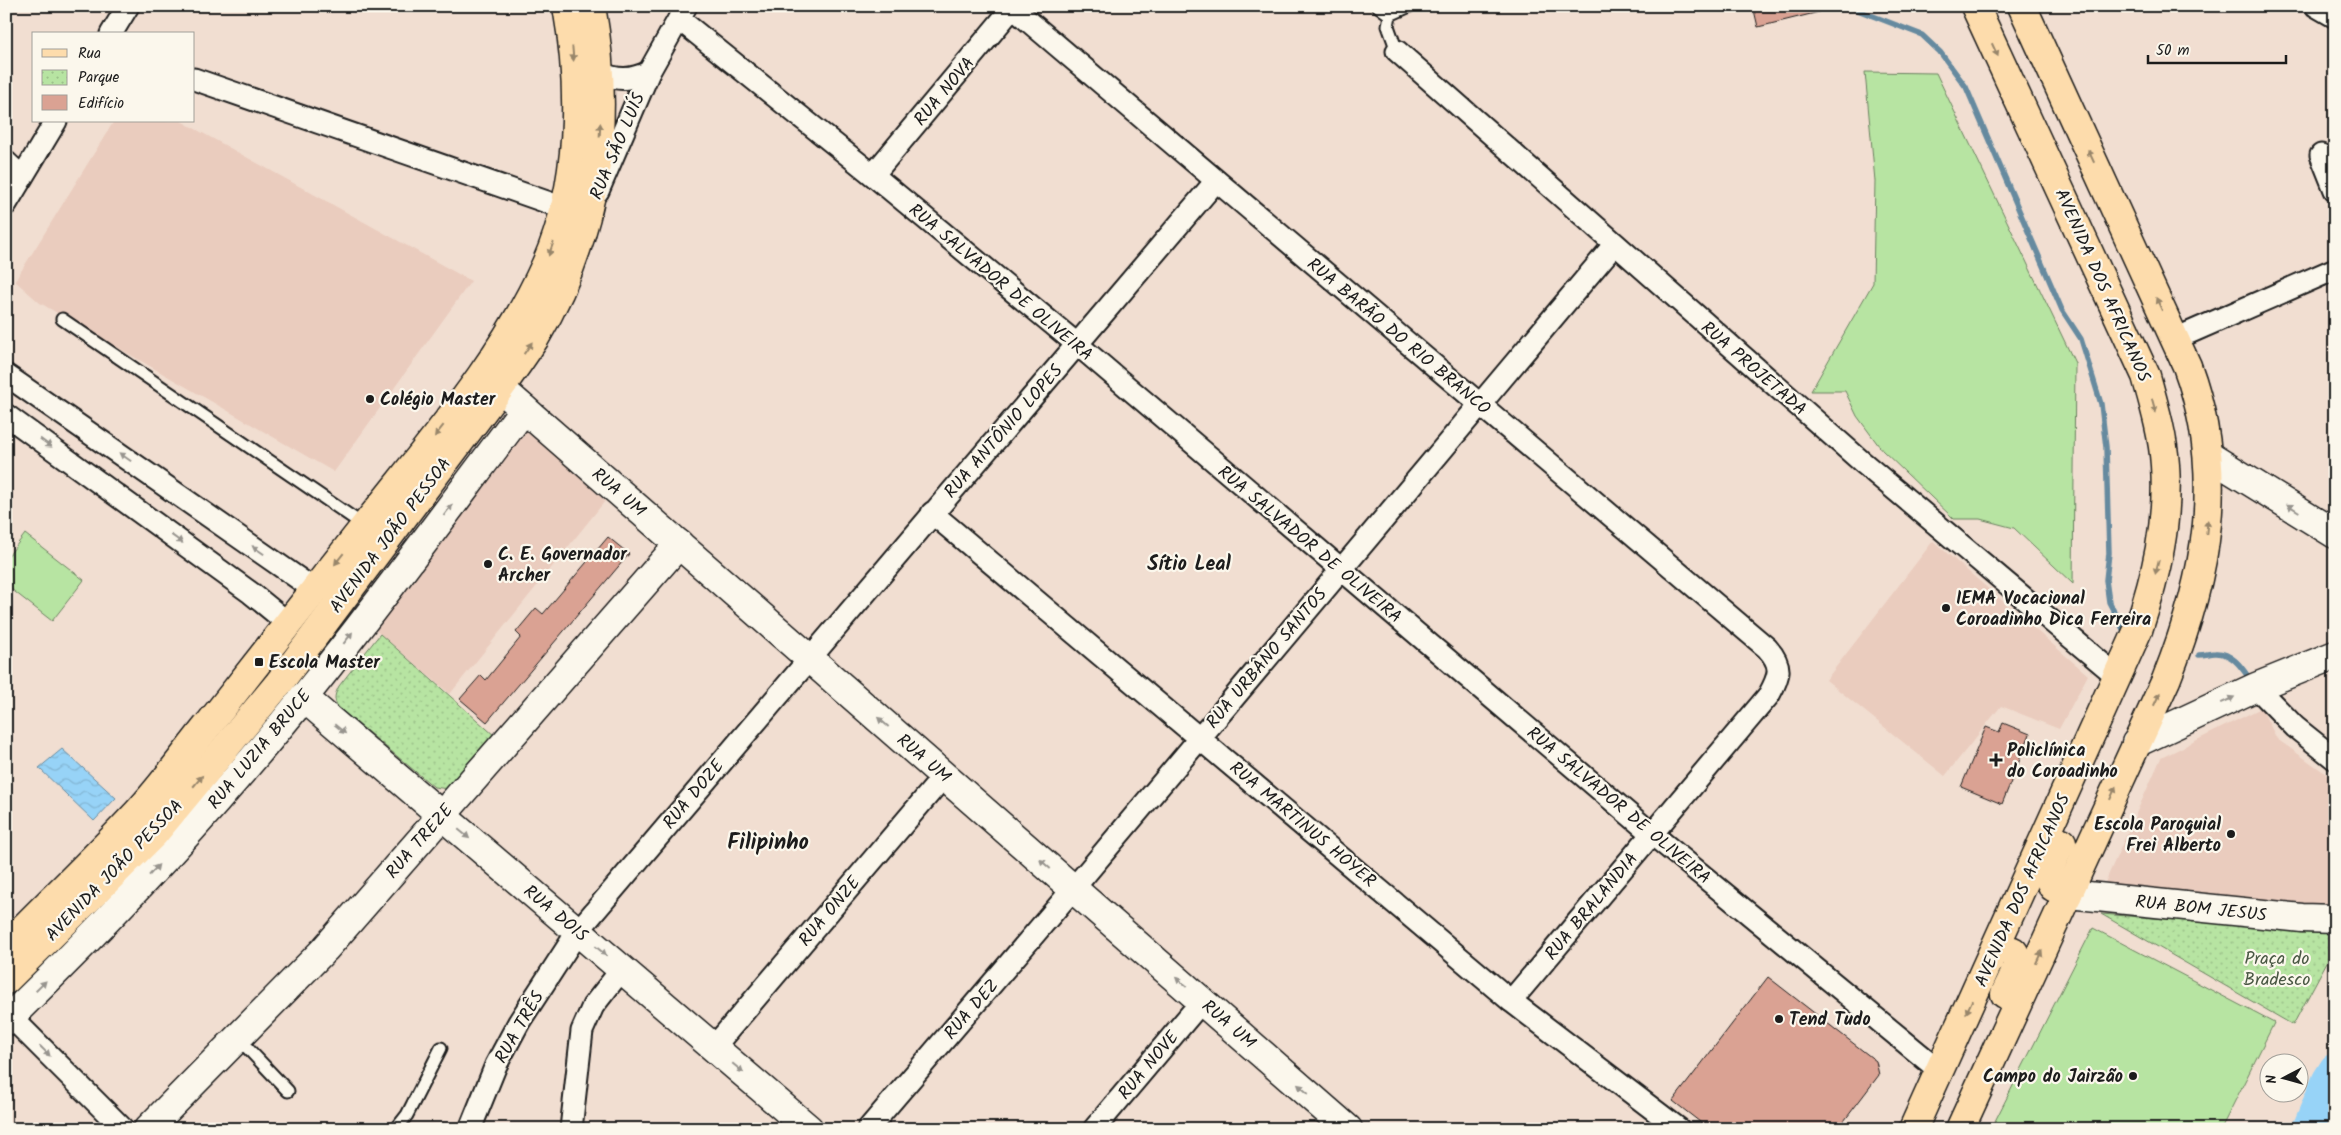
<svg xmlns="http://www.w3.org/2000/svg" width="2341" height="1135" viewBox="0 0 2341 1135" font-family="Kalam,sans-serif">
<defs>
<pattern id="park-dots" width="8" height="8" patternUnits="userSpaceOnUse" patternTransform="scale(1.25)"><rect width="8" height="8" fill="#b7e4a2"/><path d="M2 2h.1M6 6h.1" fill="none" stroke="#9dc38b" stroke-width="1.8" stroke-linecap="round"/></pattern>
<pattern id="water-waves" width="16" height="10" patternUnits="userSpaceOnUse" patternTransform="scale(1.25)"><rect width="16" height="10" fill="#97d3f7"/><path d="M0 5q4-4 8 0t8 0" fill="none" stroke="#82b5d3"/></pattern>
</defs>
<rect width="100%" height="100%" fill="#f1ded1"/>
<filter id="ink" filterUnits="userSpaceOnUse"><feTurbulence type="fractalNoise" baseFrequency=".02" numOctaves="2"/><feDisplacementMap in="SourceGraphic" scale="10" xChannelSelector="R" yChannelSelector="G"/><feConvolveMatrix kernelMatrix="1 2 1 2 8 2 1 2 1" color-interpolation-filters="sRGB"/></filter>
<g filter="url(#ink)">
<!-- built -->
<g fill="#eaccbe">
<path d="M114,121H181L471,281L334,472L40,303L15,281Z"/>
<path d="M527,428L605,501L450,694L373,628Z"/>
<path d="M1933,541L2088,675L2059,729L2001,706L1945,776L1826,680Z"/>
<path d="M2261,708L2277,739L2335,780V909L2103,887L2161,758Z"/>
</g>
<!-- grass -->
<g fill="#b7e4a2" stroke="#6a805f">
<path d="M1865,72L1936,73L2075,363L2073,584L2014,528L1980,519H1954L1882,450L1857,416L1845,391H1811L1873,283L1875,181Z"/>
<path d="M25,534L84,580L52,621L6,585V559Z"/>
<path d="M2093,928L2274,1023L2221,1129H1991Z"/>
</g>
<!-- park -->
<g fill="url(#park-dots)" stroke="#6a805f">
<path d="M380,634L495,736L448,789L434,787L338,707C333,699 335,694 339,686Z"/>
<path d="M2101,914L2335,932V947L2293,1025Z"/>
</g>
<!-- water -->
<path fill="url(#water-waves)" stroke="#668a9f" d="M62,749L116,798L94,821L39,768Z"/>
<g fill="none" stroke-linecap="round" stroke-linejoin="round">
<!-- stream -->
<g stroke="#668a9f" stroke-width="5.5">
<path d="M1855,9L1922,35L1940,52L1966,87L2062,310L2081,339L2101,404L2106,447L2109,553L2106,580L2109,602L2125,633"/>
<path d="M2199,655C2205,655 2210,653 2215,653C2231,652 2241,666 2249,678"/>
</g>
<!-- river -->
<path stroke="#97d3f7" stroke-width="32" d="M2308,1129L2328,1080L2335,1069"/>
</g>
<!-- building -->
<g fill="#daa293" stroke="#1c1c1c">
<path d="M1753,6H1818L1819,12L1758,27Z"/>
<path d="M608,537L629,554L487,722L460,699L481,675L486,680L521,637L516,632L536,608L543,614Z"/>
<path d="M2003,723L2030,734L2002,804L1961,787L1986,727L1999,732Z"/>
<path d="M1768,977L1876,1061L1879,1075L1838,1129H1709L1673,1101Z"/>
</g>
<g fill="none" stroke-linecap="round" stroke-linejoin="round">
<!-- lane casing -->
<g stroke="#1c1c1c" stroke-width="15">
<g id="lane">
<path d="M1378,6L1390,15L1410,6"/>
<path d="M1390,15L1388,26L1397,51"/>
<path d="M62,319L365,526"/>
<path d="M238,1038L288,1091"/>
<path d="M396,1129L407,1115L441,1048"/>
</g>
</g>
<!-- street casing -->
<g stroke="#1c1c1c" stroke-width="25">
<g id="street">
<path d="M2316,6L2335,17"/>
<path d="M1013,8L1767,648C1783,666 1780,675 1769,695L1511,1001"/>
<path d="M679,19L873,175L1078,345L1652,834L1940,1071"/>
<path d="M111,34L128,6"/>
<path d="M1397,51L1861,461L2118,677"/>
<path d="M600,73C619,81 631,80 649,72"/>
<path d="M194,79L564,208"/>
<path d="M2321,155L2335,190"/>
<path d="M6,162L22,177"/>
<path d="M873,175L1014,6"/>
<path d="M598,191L649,72L686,6"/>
<path d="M6,204L56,121"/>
<path d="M2175,339L2335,269"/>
<path d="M6,375L315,590"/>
<path d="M6,415L251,593L289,624"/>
<path d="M932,513L1511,1001L1679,1129"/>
<path d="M2256,687L2295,727L2335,759"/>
<path d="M11,1017L123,1129"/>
<path d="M714,1047L944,776"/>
<path d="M470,1129L496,1065L519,1022L578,931L1216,181"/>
<path d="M571,1129L582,1031L593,1006L622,969"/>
<path d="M868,1129L1073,889L1614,245"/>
<path d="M1094,1129L1202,1001"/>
</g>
</g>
<!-- secondary casing -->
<g stroke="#1c1c1c" stroke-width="31">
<g id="secondary">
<path d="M500,388L1348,1129"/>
<path d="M2209,456L2335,534"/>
<path d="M303,697L809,1129"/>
<path d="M2136,743L2256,687L2335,655"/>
<path d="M2068,894L2302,918L2335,919"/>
<path d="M6,1021C87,942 166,861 239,775C340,658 431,532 524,409"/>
<path d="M148,1129L325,949L679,544"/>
</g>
</g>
<!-- primary casing -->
<g stroke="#1c1c1c" stroke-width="31">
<g id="primary">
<path d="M2062,842C2055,856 2044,872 2053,887L2068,894"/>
<path d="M6,946C50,901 95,858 138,812C164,784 186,752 210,723C264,655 318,586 372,517C435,437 504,358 546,264C581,184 582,91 567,6"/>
<path d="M1997,946L2013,951C2023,963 2010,982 2005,994"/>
<path d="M6,980L154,834L279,683L500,388C512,372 524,355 535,338C597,234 612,125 591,6"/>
<path d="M1913,1129L2138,630C2156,576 2169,523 2165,465C2163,435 2154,405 2146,376L1975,6"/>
<path d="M1960,1129L2166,680C2207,577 2227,474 2187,366L2022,6"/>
</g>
</g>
<!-- lane -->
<use href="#lane" stroke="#fbf7ec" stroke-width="11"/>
<!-- street -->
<use href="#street" stroke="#fbf7ec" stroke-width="21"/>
<!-- secondary -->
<use href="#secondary" stroke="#fbf7ec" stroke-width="28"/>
<!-- primary -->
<use href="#primary" stroke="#fddcac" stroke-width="28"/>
</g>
<!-- one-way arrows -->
<defs><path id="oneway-solid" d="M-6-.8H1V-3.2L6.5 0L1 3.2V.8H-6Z" transform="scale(1.25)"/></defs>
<g fill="#98866b">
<use href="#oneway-solid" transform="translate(1995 50) rotate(65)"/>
<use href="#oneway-solid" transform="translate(573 54) rotate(85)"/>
<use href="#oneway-solid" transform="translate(600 130) rotate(-87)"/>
<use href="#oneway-solid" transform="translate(2091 156) rotate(-115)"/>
<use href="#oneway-solid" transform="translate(551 249) rotate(110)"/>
<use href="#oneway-solid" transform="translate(2159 304) rotate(-115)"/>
<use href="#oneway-solid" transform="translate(528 348) rotate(-55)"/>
<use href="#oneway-solid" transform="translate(2154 406) rotate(74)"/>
<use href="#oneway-solid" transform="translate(439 431) rotate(128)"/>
<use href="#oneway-solid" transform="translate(2207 527) rotate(-84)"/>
<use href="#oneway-solid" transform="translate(339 559) rotate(128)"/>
<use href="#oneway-solid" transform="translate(2157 567) rotate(104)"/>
<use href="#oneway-solid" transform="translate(2157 699) rotate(-65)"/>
<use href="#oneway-solid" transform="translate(198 781) rotate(-50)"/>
<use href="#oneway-solid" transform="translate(2113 793) rotate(-66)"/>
<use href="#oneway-solid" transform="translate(2039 957) rotate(-65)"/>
<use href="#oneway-solid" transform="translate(1969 1007) rotate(115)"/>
</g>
<g fill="#97948e">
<use href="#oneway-solid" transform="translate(46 443) rotate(36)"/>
<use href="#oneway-solid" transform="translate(125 457) rotate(-145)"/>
<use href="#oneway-solid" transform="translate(2293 508) rotate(-148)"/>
<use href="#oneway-solid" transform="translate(448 510) rotate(-53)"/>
<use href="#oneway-solid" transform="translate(177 539) rotate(36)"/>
<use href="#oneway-solid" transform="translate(258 550) rotate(-145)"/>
<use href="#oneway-solid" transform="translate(348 638) rotate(-52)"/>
<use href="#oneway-solid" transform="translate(2228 700) rotate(-25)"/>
<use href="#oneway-solid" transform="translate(883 722) rotate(-139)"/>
<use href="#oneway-solid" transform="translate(340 729) rotate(40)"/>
<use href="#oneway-solid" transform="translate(464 834) rotate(40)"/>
<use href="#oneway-solid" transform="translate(1045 864) rotate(-139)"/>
<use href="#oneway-solid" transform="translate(154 870) rotate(-48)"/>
<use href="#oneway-solid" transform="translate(601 951) rotate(40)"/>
<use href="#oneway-solid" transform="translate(1181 982) rotate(-139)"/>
<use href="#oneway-solid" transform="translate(41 986) rotate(-45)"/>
<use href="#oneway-solid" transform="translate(45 1051) rotate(45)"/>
<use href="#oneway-solid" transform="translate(738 1068) rotate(40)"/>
<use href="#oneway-solid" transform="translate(1303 1089) rotate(-139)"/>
</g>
</g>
<!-- markers -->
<g fill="#1c1c1c" stroke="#fbf7ec" stroke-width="2">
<circle cx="370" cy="399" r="5"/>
<circle cx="488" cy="564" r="5"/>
<circle cx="1946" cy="608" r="5"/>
<rect x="254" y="657" width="10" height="10" rx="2.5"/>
<path d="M1993.5 752.5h5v5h5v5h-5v5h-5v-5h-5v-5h5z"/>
<circle cx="2231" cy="834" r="5"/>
<circle cx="1779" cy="1019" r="5"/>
<circle cx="2133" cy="1076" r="5"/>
</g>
<g text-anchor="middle" stroke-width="4.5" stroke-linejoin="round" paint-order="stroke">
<!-- street labels -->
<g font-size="18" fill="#1c1c1c" stroke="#fbf7ec">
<text transform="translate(944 91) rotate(-50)" y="6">RUA NOVA</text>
<text transform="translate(617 146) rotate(-67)" y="6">RUA SÃO LUÍS</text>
<text transform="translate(1001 282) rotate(40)" y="6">RUA SALVADOR DE OLIVEIRA</text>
<text transform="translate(2103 285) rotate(66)" y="6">AVENIDA DOS AFRICANOS</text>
<text transform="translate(1399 336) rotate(40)" y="6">RUA BARÃO DO RIO BRANCO</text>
<text transform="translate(1754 368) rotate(41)" y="6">RUA PROJETADA</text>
<text transform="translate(1003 431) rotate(-49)" y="6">RUA ANTÔNIO LOPES</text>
<text transform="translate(619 492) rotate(41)" y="6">RUA UM</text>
<text transform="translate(390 535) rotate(-53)" y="6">AVENIDA JOÃO PESSOA</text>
<text transform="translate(1310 544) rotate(40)" y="6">RUA SALVADOR DE OLIVEIRA</text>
<text transform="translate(1266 658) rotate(-50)" y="6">RUA URBÂNO SANTOS</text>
<text transform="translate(259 749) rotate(-50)" y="6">RUA LUZIA BRUCE</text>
<text transform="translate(924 758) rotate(41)" y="6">RUA UM</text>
<text transform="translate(693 794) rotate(-50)" y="6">RUA DOZE</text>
<text transform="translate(1619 805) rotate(40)" y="6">RUA SALVADOR DE OLIVEIRA</text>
<text transform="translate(1303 824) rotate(40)" y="6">RUA MARTINUS HOYER</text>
<text transform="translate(419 841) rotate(-49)" y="6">RUA TREZE</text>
<text transform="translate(114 870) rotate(-46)" y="6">AVENIDA JOÃO PESSOA</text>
<text transform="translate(2022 890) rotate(-66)" y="6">AVENIDA DOS AFRICANOS</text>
<text transform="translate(1591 906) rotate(-50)" y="6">RUA BRALANDIA</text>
<text transform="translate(2201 908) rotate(6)" y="6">RUA BOM JESUS</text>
<text transform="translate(829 911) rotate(-50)" y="6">RUA ONZE</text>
<text transform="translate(556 913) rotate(40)" y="6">RUA DOIS</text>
<text transform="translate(971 1009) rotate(-49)" y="6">RUA DEZ</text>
<text transform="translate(1229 1024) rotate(41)" y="6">RUA UM</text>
<text transform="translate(519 1027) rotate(-60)" y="6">RUA TRÊS</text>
<text transform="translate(1148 1065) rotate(-50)" y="6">RUA NOVE</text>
</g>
<!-- poi labels -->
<g font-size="18" font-weight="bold" fill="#1c1c1c" stroke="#fbf7ec" text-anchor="start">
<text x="380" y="405">Colégio Master</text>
<text x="498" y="560">C. E. Governador<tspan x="498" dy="21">Archer</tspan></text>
<text x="1956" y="604">IEMA Vocacional<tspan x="1956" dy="21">Coroadinho Dica Ferreira</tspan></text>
<text x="269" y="668">Escola Master</text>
<text x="2007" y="756">Policlínica<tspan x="2007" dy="21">do Coroadinho</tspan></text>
<text x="2221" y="830" text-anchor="end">Escola Paroquial<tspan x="2221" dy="21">Frei Alberto</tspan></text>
<text x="1789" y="1025">Tend Tudo</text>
<text x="2123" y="1082" text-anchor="end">Campo do Jairzão</text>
</g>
<!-- park labels -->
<g font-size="18" fill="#4a5844" stroke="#fbf7ec">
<text x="2277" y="964">Praça do<tspan x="2277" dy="21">Bradesco</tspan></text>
</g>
<!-- quarter labels -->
<g font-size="20" font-weight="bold" fill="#1c1c1c" stroke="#fbf7ec">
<text x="1189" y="570">Sítio Leal</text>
</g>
<!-- district labels -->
<g font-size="22" font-weight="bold" fill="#1c1c1c" stroke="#fbf7ec">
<text x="768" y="849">Filipinho</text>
</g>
</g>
<!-- margin -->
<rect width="2341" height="1135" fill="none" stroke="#fbf7ec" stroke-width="25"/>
<rect x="12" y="12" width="2316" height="1110" fill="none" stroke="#1c1c1c" stroke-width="2" filter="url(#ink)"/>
<!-- legend -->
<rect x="32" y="32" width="162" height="90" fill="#fbf7ec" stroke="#a29f99"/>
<rect x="42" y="49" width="25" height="8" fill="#fddcac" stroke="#a29f99"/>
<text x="78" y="58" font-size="15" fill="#1c1c1c">Rua</text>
<rect x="42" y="70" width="25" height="15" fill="url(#park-dots)" stroke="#a29f99"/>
<text x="78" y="82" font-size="15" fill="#1c1c1c">Parque</text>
<rect x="42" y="95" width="25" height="15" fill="#daa293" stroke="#a29f99"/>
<text x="78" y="108" font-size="15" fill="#1c1c1c">Edifício</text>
<!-- north arrow -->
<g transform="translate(2284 1078) rotate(264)"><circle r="24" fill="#fbf7ec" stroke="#a29f99"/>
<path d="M0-4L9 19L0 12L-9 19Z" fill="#1c1c1c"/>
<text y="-8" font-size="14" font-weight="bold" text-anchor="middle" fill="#1c1c1c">N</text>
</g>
<!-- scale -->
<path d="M2148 55v8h138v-8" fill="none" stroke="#1c1c1c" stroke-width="2.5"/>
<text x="2156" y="55" font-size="15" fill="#1c1c1c" stroke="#fbf7ec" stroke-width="4" paint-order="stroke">50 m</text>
</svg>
